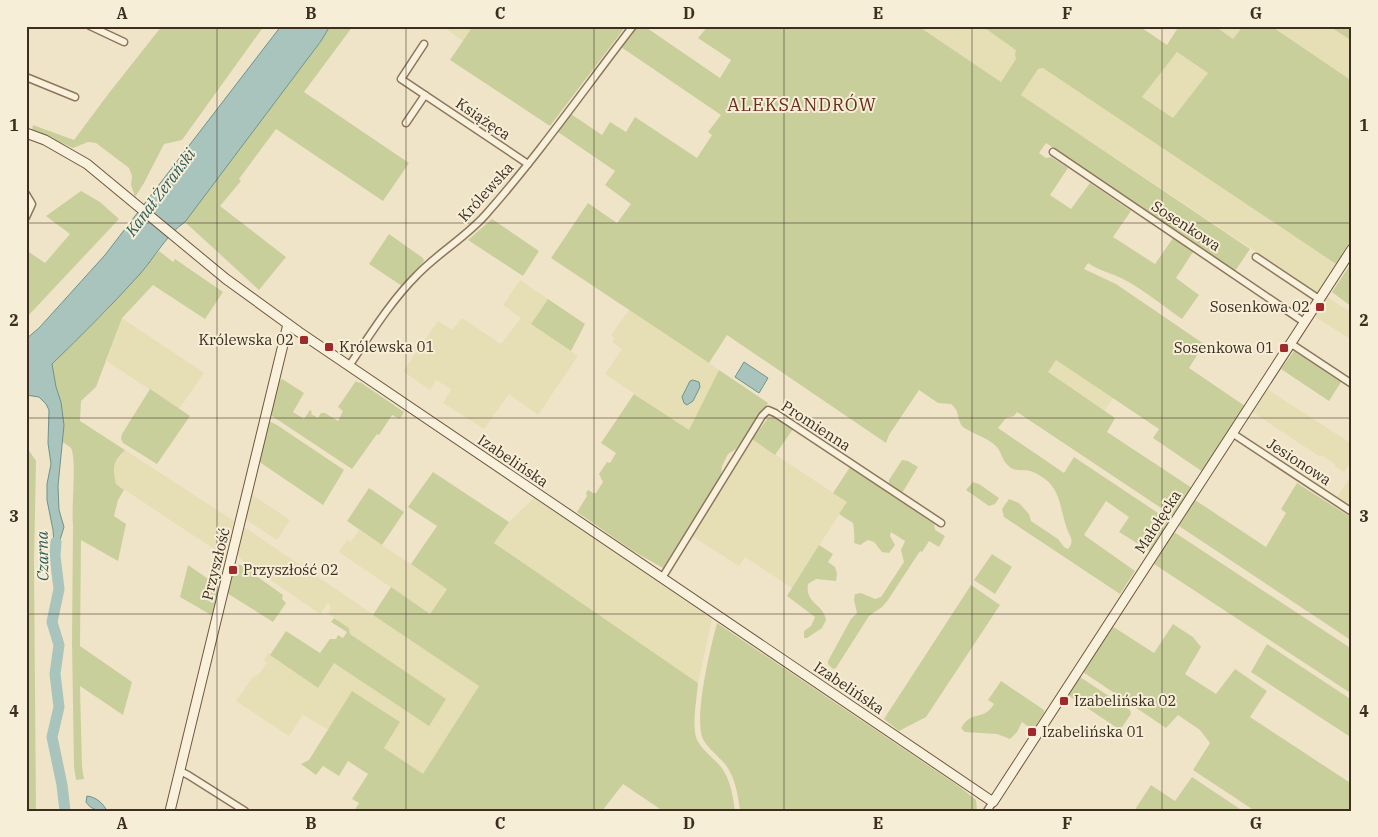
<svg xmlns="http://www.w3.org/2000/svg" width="1378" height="837" viewBox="0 0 1378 837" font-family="'IBM Plex Serif',serif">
<rect width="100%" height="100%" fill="#f0e4c8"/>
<!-- farmland -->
<g fill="#e6deb5">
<path d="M442,26H473L463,41Z"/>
<path d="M918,26H982L1017,50V59L1001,82Z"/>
<path d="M1215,26H1243L1233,39Z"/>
<path d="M1271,26H1329L1352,41V81Z"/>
<path d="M1177,52L1208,73L1173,118L1142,97Z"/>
<path d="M1043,68L1336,264L1337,265L1318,293L1021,95L1038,69Z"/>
<path d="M520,280L548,299L531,324L578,356L538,415L509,394L484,429L443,403L451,390L449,388L436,380L430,390L403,371L438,321L452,330L462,318L501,344L521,318L503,305Z"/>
<path d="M1327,297L1352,313V340L1315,317Z"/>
<path d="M629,310L719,370L689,430L605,374L622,349L612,342L615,338L611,335Z"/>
<path d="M122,318L204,373L179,409L107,361Z"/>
<path d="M1056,360L1113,398L1104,411L1047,372Z"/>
<path d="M1267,389L1352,444V461L1344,472L1334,466L1335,464L1321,455L1320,457L1251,411Z"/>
<path d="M752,439L847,502L792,588L745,557L739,566L692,536Z"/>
<path d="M125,450L234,521L226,557L116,484L114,464Z"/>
<path d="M1350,477L1352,478V510L1336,499Z"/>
<path d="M251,494L290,520L277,540L245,519Z"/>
<path d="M534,498L712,619L698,683L494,543L509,522Z"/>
<path d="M244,527L479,686L423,775L384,748L400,722L352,691L328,730L303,715L289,736L236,701L252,678L259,674L267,663L264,660L268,653L318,688L334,663L446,699L350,634L349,628L328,613L331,608L328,603L320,614L243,561L237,554Z"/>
<path d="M359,530L447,588L430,614L339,552L347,540L351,542Z"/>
</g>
<!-- green -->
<g fill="#c9cf9b" fill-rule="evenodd">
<path d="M162,26H264L182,140L164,144L144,183L135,197L131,185L132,176L129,168L96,143L88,142L73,148L32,130L33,125L74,140L109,93Z"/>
<path d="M330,26H353L304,92L409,163L383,201L276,129L239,179L241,181L220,206L286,257L259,290L185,222L321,41Z"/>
<path d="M473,26H626L550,126L450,60Z"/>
<path d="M638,26H644L720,78L731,60L698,38L708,26H918L1001,82L1016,59L1015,55L1016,50L982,26H1139L1167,45L1179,26H1215L1233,39L1243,26H1271L1352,81V238L1336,264L1043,68L1038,69L1021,95L1250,249L1235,271L1046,143L1039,153L1046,158L1051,157L1068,168L1050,195L1071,209L1090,183L1131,211L1113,237L1155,264L1173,238L1193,252L1176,278L1199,295L1182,319C1163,306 1144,290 1123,279C1112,273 1099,271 1088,263L1084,269L1116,284L1204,344L1189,368L1245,406L1203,472L1153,438L1159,429L1056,360L1048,372L1115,418L1107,432L1192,488L1173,516L1017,412L1014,416L1006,418L998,428L1064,473L1074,457L1170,521L1150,551L1119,532L1129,517L1106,501L1084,535L1135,571L1120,594L1004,517L1002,509L1009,499L1019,503L1029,514L1031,521L1058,539L1064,547L1068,549C1075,541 1070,537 1067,529C1058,503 1062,485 1033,472C1026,469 1019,472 1011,468C1000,460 1003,453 996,446C988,438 973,434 963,427C956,419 961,412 951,404L938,403L919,390L889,435L886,443L727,335L709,363L551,258L588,203L617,223L631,204L605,185L615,171L558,132L571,114L602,135L610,122L626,132L635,117L697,158L712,135L708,132L721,115L621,47ZM1177,52L1208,73L1173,118L1142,97Z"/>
<path d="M1329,26H1352V41Z"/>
<path d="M81,191L100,202L119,219L26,318V250L45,263L70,234L46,216Z"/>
<path d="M492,219L539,251L523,276L468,240Z"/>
<path d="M389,234L423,258L424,261L402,286L369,264Z"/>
<path d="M159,251L173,262L175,259L223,292L205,319L153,285L122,318L96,387L81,401L80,421L125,450C112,463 113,466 116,484L124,490L118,500L114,516L126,524L118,561L81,540L80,646L132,682L123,715L80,686L82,767L84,779L76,780L74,767L72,642L73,525C71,507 77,460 71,448C69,446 64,443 61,441L64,425L61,402L56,387L52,364L107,310Z"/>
<path d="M1352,262V307L1332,292Z"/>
<path d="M548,299L585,324L571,351L531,324Z"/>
<path d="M1294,351L1341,382L1329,401L1281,369Z"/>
<path d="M719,370L768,403L736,449L728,454L722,466L721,475L663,568L633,551L577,512L587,496L586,493L588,490L593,493H596L603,482L599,474L607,462L610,463L616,453L601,443L634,394L689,430Z"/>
<path d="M282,379L304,393L293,412L304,419L310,410L312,412L311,414L318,418L321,413H325L338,421L343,411L338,407L356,381L359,383L360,382L404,412L400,419L392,415L379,435L377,434L352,469L272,416L270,412L276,383Z"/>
<path d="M150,389L190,416L157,464L123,443L121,439L122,434Z"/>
<path d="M774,417L793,429L775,455L752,439L768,418Z"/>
<path d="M268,422H271L277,425L344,470L323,505L258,461Z"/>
<path d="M26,446L36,461L34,561L36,811H26Z"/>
<path d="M902,460L908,461L918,467L902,493L889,485V480Z"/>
<path d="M850,467L934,524L935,530L945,536L939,547L929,541L922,552L920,551L888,600L882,607L869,616L836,668L833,669L828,664V661L851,619L857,613L854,600L855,594L861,593L875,599L881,597L904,562L901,550L905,541L891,532L890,536L895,545L889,553L882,552L874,542L868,540L860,545L854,543C855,536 854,530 853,523L839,514L847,502L833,493Z"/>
<path d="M433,472L509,522L494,543L698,683C697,698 692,723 696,737C700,749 713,757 721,767C730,778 733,796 735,811H663L623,784L602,811H354L359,803L352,799L368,774L348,761L339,776L323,766L316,775L301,764L309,760L352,691L400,722L384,748L423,774L479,686L373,615L391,587L430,614L447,589L411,564L437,526L408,507Z"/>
<path d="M973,482L979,484L999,498L995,504L989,506L966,490Z"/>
<path d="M1297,483L1352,518V641L1179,526L1195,500L1266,547L1286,513L1281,509Z"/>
<path d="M369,488L404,512L382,545L347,521Z"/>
<path d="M1174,532L1352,649V694L1154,564Z"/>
<path d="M819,545L833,554L828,562L835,567L837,574L836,581L816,579L808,584C805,604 824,604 826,620L822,628L807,638H804V631L811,626L815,617L787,596Z"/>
<path d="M992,554L1012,567L995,594L974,580Z"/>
<path d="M235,564L241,565L283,595L282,599L286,603L273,622L227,593Z"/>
<path d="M188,565L220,587L213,616L180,597Z"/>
<path d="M971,585L1000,605L926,717L899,731L884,719Z"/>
<path d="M334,618L349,628L350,634L446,699L429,726L334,663L318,688L270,655L286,631L320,653L330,639H336L338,635L343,638L347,632L331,622Z"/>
<path d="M717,623L960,787L976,800L977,811H740C738,794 735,777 725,764C718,756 709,749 704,741C692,722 711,646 717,623Z"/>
<path d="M1173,624L1193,637L1201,647L1185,674L1216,694L1235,669L1267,691L1250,717L1352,784V811H1255L1193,770L1210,743L1200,730L1178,715L1166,728L1083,672L1112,626L1154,653Z"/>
<path d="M1267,644L1352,700V738L1251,672Z"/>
<path d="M1080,677L1130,710L1131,714L1120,730L1068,695Z"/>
<path d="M1001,681L1044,710V713L1033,730L1022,722L1017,732L1010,739L997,734L965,732L961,728C972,709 983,722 994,704L988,700Z"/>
<path d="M1192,777L1243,811H1134L1151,785L1175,801Z"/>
</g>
<!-- water -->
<g fill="#a9c4bc" stroke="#6f938a">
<path d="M281,26H330L321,41L185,222C167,234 155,257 140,274C112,305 82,335 52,364L56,387L61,402L64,425L58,486L59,510L64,527L55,556L53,530L47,500V484L51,464L48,443L49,410L46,404L39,397L26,395V339L39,328L105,255Z"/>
<path d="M744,362L768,378L759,393L735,377Z"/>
<path d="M693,380L699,382L700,387L693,401L687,405L684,403L682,397L690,381Z"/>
<path d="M87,796C96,797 103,803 107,811C99,811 91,810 86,802Z"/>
</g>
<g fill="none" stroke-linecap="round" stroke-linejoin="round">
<!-- river -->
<path stroke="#a9c4bc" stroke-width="11" d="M56,542L55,556L59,589L52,622L59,645L55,674L59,707L52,737L62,785L65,811"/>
<!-- street casing -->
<g stroke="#8d765c" stroke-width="9">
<g id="street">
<path d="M90,26L124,42"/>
<path d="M424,44L401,79L528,164"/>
<path d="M26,77L75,97"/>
<path d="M406,123L425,95"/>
<path d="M1053,152L1304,322"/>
<path d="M26,194L32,204L26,217"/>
<path d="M1256,257L1319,299"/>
<path d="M1290,343L1352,384"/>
<path d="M349,366C370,335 390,302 417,275C439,252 468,236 488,212C540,153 585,88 633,26"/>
<path d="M1232,433L1352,512"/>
<path d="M662,578L762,416L768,410L775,413L941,523"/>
<path d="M180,771L188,775L245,811"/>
<path d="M987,811L993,802"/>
</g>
</g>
<!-- secondary casing -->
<g stroke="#6f573f" stroke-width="11">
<g id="secondary">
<path d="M26,133L45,140L87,164L226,279L299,332L993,802L1352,249"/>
<path d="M170,811L288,324"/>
</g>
</g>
<!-- street -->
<use href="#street" stroke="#faf1dc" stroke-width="6"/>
<!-- secondary -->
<use href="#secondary" stroke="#faf1dc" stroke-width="9"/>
</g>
<!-- grid -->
<path fill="none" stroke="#3d2e20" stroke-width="1" stroke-opacity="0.55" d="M217,26V811M406,26V811M594,26V811M784,26V811M972,26V811M1162,26V811M26,223H1352M26,418H1352M26,614H1352"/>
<!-- markers -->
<g fill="#9e2a2b" stroke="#f7eed8" stroke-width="2">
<rect x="1315" y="302" width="10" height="10" rx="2.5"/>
<rect x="299" y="335" width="10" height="10" rx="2.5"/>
<rect x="324" y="342" width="10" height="10" rx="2.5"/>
<rect x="1279" y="343" width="10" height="10" rx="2.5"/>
<rect x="228" y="565" width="10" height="10" rx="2.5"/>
<rect x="1059" y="696" width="10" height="10" rx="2.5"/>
<rect x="1027" y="727" width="10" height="10" rx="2.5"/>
</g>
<g text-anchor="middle" stroke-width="4" stroke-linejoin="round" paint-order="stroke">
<!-- street labels -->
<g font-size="15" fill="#3d2e20" stroke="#f7eed8">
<text transform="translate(483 119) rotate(34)" y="5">Książęca</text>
<text transform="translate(486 192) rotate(-48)" y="5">Królewska</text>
<text transform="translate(1186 226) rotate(33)" y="5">Sosenkowa</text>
<text transform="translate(816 426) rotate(33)" y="5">Promienna</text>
<text transform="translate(513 461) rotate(34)" y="5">Izabelińska</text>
<text transform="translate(1299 462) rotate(33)" y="5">Jesionowa</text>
<text transform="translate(1158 522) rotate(-57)" y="5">Małołęcka</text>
<text transform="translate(216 564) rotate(-76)" y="5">Przyszłość</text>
<text transform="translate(849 688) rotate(34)" y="5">Izabelińska</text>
</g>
<!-- poi labels -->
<g font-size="15" fill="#3d2e20" stroke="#f7eed8" text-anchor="start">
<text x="1310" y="312" text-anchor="end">Sosenkowa 02</text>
<text x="294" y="345" text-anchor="end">Królewska 02</text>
<text x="339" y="352">Królewska 01</text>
<text x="1274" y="353" text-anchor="end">Sosenkowa 01</text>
<text x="243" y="575">Przyszłość 02</text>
<text x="1074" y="706">Izabelińska 02</text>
<text x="1042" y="737">Izabelińska 01</text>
</g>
<!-- water labels -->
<g font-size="16" font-style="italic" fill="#2f5d5a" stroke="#f7eed8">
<text transform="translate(160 192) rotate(-53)" y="6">Kanał Żerański</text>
<text transform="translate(42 556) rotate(-91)" y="6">Czarna</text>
</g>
<!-- quarter labels -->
<g font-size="18" letter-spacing="1" fill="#6b2e1e" stroke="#f7eed8">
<text x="802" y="111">ALEKSANDRÓW</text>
</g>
</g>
<!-- border -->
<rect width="1378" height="837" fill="none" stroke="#f7eed8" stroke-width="55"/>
<rect x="28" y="28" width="1322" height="782" fill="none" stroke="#3d2e20" stroke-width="2"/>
<g font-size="16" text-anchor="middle" font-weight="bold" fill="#3d2e20">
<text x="122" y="19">A</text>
<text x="311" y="19">B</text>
<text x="500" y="19">C</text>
<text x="689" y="19">D</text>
<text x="878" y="19">E</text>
<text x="1067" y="19">F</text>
<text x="1256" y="19">G</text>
<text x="14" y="131">1</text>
<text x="1364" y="131">1</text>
<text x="14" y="326">2</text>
<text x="1364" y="326">2</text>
<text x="14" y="522">3</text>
<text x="1364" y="522">3</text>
<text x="14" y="717">4</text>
<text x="1364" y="717">4</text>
<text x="122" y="829">A</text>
<text x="311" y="829">B</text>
<text x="500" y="829">C</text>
<text x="689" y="829">D</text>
<text x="878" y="829">E</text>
<text x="1067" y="829">F</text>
<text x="1256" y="829">G</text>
</g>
</svg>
